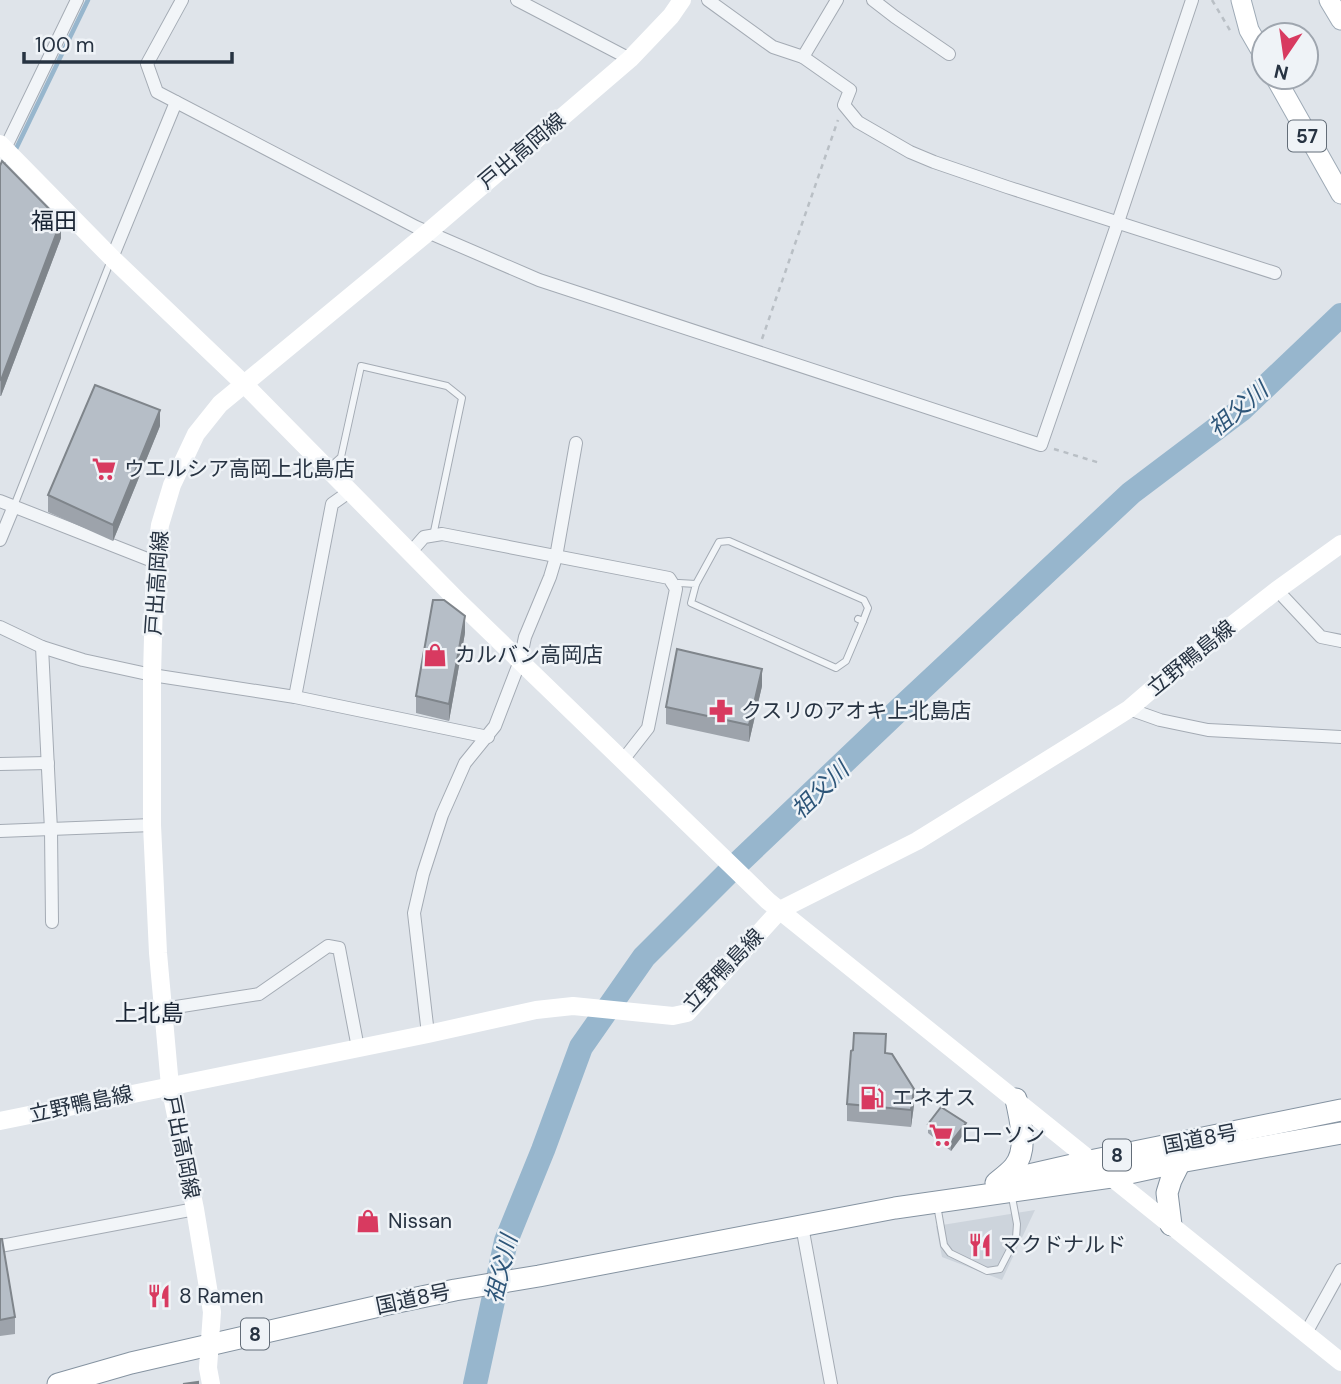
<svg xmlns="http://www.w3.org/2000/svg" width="1341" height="1384" viewBox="0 0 1341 1384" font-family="'DM Sans','Noto Sans JP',sans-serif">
<rect width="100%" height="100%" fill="#dfe4ea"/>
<!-- built -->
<path fill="#cdd4dc" d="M1035,1210L1002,1280L942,1257L936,1226Z"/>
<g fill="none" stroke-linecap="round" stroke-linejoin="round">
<!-- stream -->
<path stroke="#97b6cd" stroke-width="4.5" d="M14,153L88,0"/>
<!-- river -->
<path stroke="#97b6cd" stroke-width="24" d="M475,1384L506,1241L543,1150L581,1047L644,957L736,865L901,708L1131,493L1241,410L1341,315"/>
<!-- lane casing -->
<g stroke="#a4abb4" stroke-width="8">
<g id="lane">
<path d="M329,468L341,457L361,366L447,386L462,398L433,536"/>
<path d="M14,506L111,260"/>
<path d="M674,584L679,583L696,584L691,603L836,668L846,661L863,621L858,619"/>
<path d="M696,584L719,542L729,541L864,600L868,608L863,621"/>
<path d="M937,1205L944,1245L950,1253L987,1271L1000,1269L1016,1238L1017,1224L1012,1197"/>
</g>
</g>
<!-- street casing -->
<g stroke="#a4abb4" stroke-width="14">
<g id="street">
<path d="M182,0L147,64L157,92L416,227L539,280L1041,445L1118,222L1192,0"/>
<path d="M517,0L630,59"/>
<path d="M708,0L773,47L803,57L850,90L844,105L858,122L910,152L934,162L1007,187L1275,273"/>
<path d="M873,0L895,17L949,54"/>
<path d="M803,57L837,0"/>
<path d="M0,159L77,0"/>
<path d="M112,258L176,102"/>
<path d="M0,501L155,562"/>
<path d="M0,540L14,506"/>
<path d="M410,553L424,537L442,534L669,578L676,589L648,728L623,760"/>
<path d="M1277,590L1321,637L1341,641"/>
<path d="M0,627L42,647L83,660L152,675L295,697L488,737"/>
<path d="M42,647L51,830L52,922"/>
<path d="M295,697L332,504L349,492"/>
<path d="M1129,709L1160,720L1208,730L1341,737"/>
<path d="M0,764L48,763"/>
<path d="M0,831L152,825"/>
<path d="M163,1009L259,994L328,946L339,948L358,1048"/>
<path d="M428,1034L414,913L423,874L442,815L465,763L495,726L520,661L525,637L550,577L556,557L576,443"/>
<path d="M802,1226L831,1384"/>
<path d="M0,1246L195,1209"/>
<path d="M1306,1333L1341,1270"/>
</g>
</g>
<!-- primary casing -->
<g stroke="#9eaab6" stroke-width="21">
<g id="primary">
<path d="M1241,0L1249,30L1264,56"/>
<path d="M1329,0L1341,20"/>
<path d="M1275,77L1341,194"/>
</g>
</g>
<!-- highway casing -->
<g stroke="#8593a1" stroke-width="23">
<g id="highway">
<path d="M1020,1177L1090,1161L1341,1110"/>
<path d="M996,1183C1002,1178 1009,1173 1014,1167C1029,1149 1020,1120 1016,1099"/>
<path d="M1171,1225L1167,1193L1171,1180L1180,1162"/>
<path d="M58,1384L131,1363L388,1304L455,1290L539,1276L895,1208L1111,1177L1180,1162L1341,1133"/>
</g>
</g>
<!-- path -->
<g stroke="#b9bfc5" stroke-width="2.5" stroke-dasharray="5 5" stroke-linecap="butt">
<path d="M1212,0L1231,32"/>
<path d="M762,339L838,120"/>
<path d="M1054,449L1100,463"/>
</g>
<!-- lane -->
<use href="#lane" stroke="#f2f5f8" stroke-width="6"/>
<!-- street -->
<use href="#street" stroke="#f2f5f8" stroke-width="12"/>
<!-- secondary -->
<g stroke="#fff" stroke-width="18">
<path d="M0,144L112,258L243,383L459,602L768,901L1341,1362"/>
<path d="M0,1121L428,1034L536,1010L573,1006L673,1016L687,1013L780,910L917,841L1083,738L1129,709L1172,672L1277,590L1341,544"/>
<path d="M211,1384L208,1368L212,1312L195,1209L170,1086L158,953L152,825V675L155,562L160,525L172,485L196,434L220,404L427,233L630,59L671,16L682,0"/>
</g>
<!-- primary -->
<use href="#primary" stroke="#fff" stroke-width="19"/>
<!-- highway -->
<use href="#highway" stroke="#fff" stroke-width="21"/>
</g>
<!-- wall -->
<g fill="#9da3ab">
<path d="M0,166L61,238L1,396H0Z"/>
<path d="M160,426L113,541L48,512V495Z"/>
<path d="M465,633L449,721L416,713V696Z"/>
<path d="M762,686L749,742L666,724V707Z"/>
<path d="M886,1053L914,1105L911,1127L847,1121V1104Z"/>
<path d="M928,1124L966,1131L951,1151L928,1133Z"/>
<path d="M0,1239L15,1317V1334L0,1336Z"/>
</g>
<!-- shaded-wall -->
<g fill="#7f858b">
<path d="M61,221V238L1,396V380Z"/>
<path d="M160,410V426L113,541V525Z"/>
<path d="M465,616V633L449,721V704Z"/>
<path d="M762,669V686L749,742V725Z"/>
<path d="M914,1089V1105L911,1127V1110Z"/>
<path d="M966,1123V1131L951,1151V1142Z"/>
</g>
<!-- building -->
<g fill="#b6bec7" stroke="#7f858b" stroke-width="2">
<path d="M2,161L61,221L1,380L0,379V166Z"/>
<path d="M95,385L160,410L113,525L48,495Z"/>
<path d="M433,600H444L465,616L449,704L416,696Z"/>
<path d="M677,649L762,669L749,725L666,707Z"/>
<path d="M854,1033L886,1034L885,1053L892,1054L914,1089L911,1110L847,1104L851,1051L853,1050Z"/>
<path d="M941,1107L966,1123L951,1142L928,1124Z"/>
<path d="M0,1239H2L15,1317L0,1320Z"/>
<path d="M198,1382V1384H183Z"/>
</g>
<!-- icons -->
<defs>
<g id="supermarket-bare" transform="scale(1.89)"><path d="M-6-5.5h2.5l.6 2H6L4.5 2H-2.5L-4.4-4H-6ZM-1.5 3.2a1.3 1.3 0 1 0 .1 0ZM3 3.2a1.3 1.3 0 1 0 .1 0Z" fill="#d83a60" stroke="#eff3f7" stroke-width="2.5" paint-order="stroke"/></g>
<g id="shop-bare" transform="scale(1.89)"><path d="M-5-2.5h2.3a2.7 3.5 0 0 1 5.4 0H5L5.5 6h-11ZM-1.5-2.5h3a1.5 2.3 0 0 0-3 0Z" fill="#d83a60" stroke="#eff3f7" stroke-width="2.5" paint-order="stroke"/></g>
<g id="pharmacy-bare" transform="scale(1.89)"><path d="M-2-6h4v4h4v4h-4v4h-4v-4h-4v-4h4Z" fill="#d83a60" stroke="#eff3f7" stroke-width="2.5" paint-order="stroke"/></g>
<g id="fuel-bare" transform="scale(1.89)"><path d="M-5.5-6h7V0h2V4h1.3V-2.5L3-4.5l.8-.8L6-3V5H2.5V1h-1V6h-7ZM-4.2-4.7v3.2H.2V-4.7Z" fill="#d83a60" stroke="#eff3f7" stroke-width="2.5" paint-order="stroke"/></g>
<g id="restaurant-bare" transform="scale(1.89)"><path d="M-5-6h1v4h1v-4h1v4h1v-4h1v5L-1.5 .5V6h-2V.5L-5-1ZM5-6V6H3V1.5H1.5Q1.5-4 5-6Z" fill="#d83a60" stroke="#eff3f7" stroke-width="2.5" paint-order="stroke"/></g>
</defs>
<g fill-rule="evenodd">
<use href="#supermarket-bare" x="104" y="469"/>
<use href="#shop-bare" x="435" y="655"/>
<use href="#pharmacy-bare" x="721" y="711"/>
<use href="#fuel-bare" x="872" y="1098"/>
<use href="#supermarket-bare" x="941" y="1135"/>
<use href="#shop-bare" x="368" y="1221"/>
<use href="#restaurant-bare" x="980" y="1245"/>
<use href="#restaurant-bare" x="159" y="1296"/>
</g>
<g text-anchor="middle" stroke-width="5" stroke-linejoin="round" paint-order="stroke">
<!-- shield labels -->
<g fill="#eff3f7" stroke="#636d78" stroke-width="2">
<rect x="1288" y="120.5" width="38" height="31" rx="5"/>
<rect x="1103" y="1139.5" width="28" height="31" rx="5"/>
<rect x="241" y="1318.5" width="28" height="31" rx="5"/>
</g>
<g font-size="19" font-weight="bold" fill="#273342">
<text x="1307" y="143">57</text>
<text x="1117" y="1162">8</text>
<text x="255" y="1341">8</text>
</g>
<!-- street labels -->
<g font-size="21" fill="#273342" stroke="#eff3f7">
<text transform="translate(522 151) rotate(-40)" y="7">戸出高岡線</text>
<text transform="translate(157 583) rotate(-86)" y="7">戸出高岡線</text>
<text transform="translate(1191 658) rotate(-39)" y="7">立野鴨島線</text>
<text transform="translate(723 970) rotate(-46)" y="7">立野鴨島線</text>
<text transform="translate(81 1104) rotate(-12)" y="7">立野鴨島線</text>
<text transform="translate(1200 1139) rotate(-11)" y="7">国道8号</text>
<text transform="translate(182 1147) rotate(79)" y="7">戸出高岡線</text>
<text transform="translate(413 1299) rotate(-12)" y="7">国道8号</text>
</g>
<!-- poi labels -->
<g font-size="21" fill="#273342" stroke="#eff3f7" text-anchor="start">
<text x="124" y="476">ウエルシア高岡上北島店</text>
<text x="455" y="662">カルバン高岡店</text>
<text x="741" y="718">クスリのアオキ上北島店</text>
<text x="892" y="1105">エネオス</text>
<text x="961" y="1142">ローソン</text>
<text x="388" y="1228">Nissan</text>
<text x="1000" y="1252">マクドナルド</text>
<text x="179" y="1303">8 Ramen</text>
</g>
<!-- neighbourhood labels -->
<g font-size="23" fill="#192433" stroke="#eff3f7">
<text x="54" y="229">福田</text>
<text x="149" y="1021">上北島</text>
</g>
<!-- water labels -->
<g font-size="23" font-style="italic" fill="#2e5679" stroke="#eff3f7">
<text transform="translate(1238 409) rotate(-40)" y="8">祖父川</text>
<text transform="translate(820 790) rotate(-44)" y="8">祖父川</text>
<text transform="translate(501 1269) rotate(-76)" y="8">祖父川</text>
</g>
</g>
<!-- north arrow -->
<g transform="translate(1285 56) rotate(193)"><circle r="33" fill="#eff3f7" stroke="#9fa6af" stroke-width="2"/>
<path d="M0-5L12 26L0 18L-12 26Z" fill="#d83a60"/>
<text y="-10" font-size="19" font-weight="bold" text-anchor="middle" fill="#273342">N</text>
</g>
<!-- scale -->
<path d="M24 52v10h208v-10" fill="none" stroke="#273342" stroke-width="3.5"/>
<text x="35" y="52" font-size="21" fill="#273342" stroke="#eff3f7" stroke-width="5" paint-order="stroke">100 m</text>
</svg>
